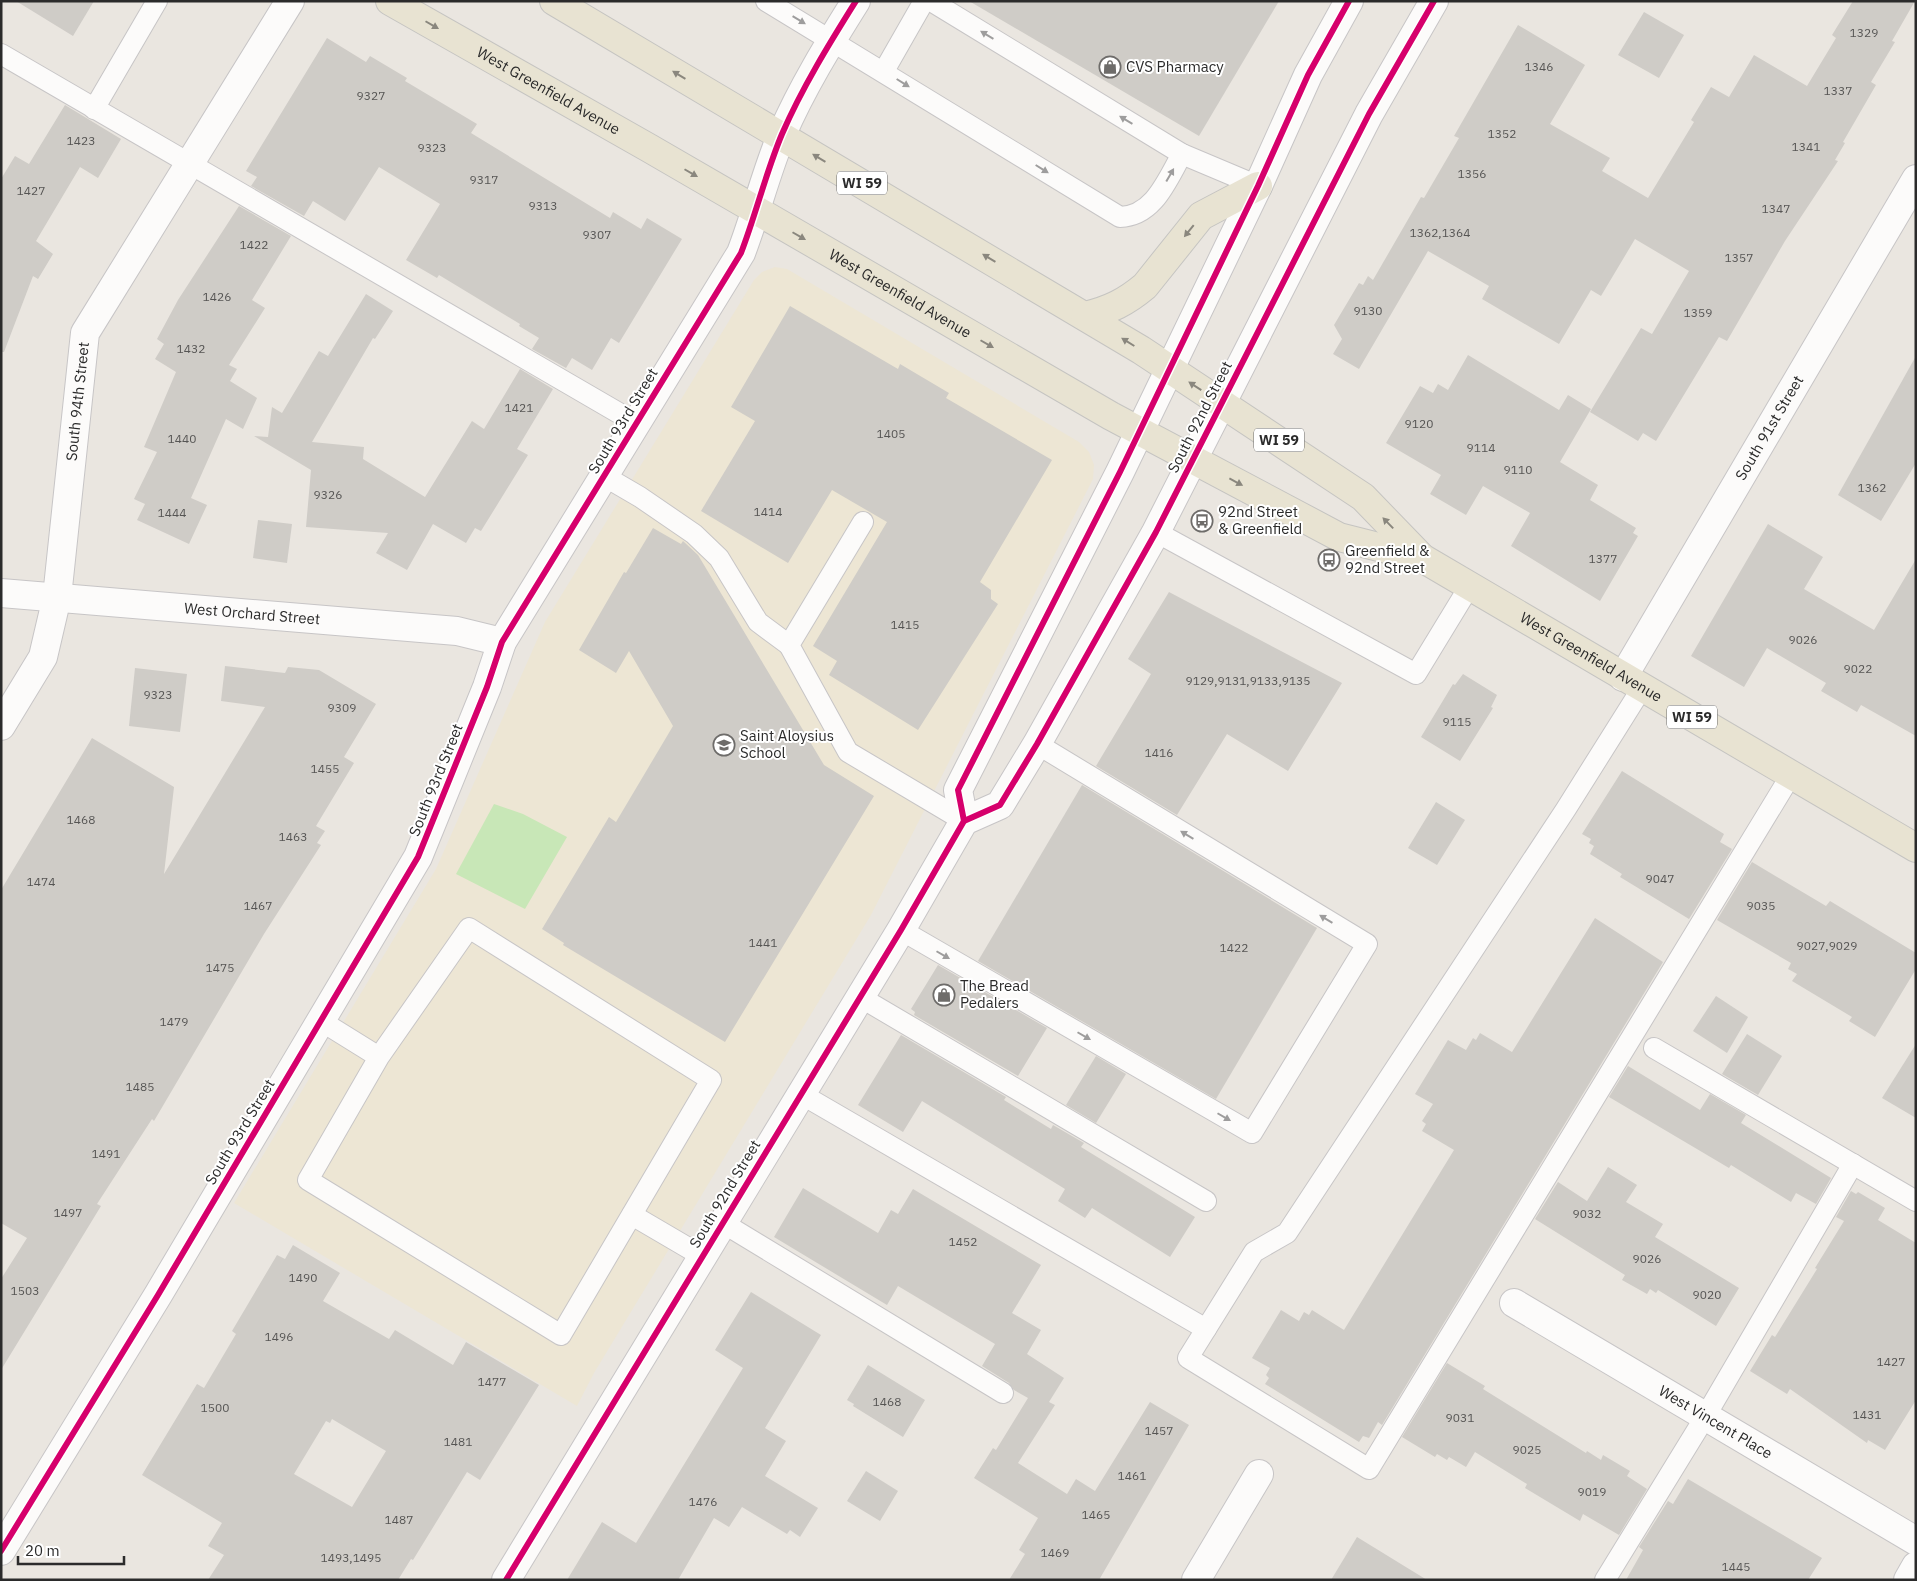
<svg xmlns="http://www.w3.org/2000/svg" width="1917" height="1581" viewBox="0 0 1917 1581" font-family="'IBM Plex Sans',sans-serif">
<rect width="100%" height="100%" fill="#eae6e0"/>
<!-- education -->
<path fill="#ede6d4" d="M775,267L787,269L1079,442L1089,452L1094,465L1093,479L871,915L594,1373L577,1406L234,1203L436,869L545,622L754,280L762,272Z"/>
<!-- green -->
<path fill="#c8e7b7" d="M494,804L523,814L567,837L525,909L456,874Z"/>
<!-- building -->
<g fill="#cfccc7" fill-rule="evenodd">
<path d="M16,1H94L73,36Z"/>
<path d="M969,1H1279L1199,136Z"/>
<path d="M1853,1H1915L1892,41L1895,42L1871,82L1876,85L1843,142L1845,143L1835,160L1838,161L1785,241L1727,341L1719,337L1656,441L1643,433L1638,441L1590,412L1641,328L1652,334L1689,271L1635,239L1601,296L1591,290L1559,344L1482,299L1489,286L1428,251L1359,369L1333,354L1342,339L1334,325L1359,283L1363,285L1368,276L1373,280L1421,197L1424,198L1459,138L1454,136L1518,25L1585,65L1550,124L1610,158L1602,171L1648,198L1694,122L1691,120L1711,87L1729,97L1754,55L1807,86L1836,38L1832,35Z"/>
<path d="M1644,12L1684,35L1659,78L1618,55Z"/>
<path d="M327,38L366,62L370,56L407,78L405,81L477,124L471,133L610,218L613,212L641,229L647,218L682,239L619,343L611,338L592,370L572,358L566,368L532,349L539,338L519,326L520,324L439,275L437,278L406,260L440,204L379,167L345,221L313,201L304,216L251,186L257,177L246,171Z"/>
<path d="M65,105L121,139L98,178L80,167L36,241L53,254L38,279L33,276L4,352H1V179L15,156L29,164Z"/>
<path d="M239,206L291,236L252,300L265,308L229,365L237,369L230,381L257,398L243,429L226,419L191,498L207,505L189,544L137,520L145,504L134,499L157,452L144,447L176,372L155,359L164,344L157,339L178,300Z"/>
<path d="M366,294L393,311L375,339L373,338L312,442L364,447L363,459L425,497L472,421L484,429L520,369L553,389L517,449L528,455L481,531L475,528L466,543L433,524L407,570L376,553L388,533L306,527L311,470L254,436L268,437L272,407L282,413L319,351L328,356Z"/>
<path d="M790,306L898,369L900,364L949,393L946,398L1052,460L980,582L991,590V599L998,604L918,730L829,675L837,661L813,646L887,522L832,490L788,563L701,511L755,421L731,407Z"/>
<path d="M1468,355L1559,410L1568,395L1591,409L1560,462L1598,485L1590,500L1636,528L1633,533L1638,536L1600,601L1511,546L1530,513L1483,486L1466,515L1430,494L1441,475L1386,443L1420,386L1433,393L1438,384L1448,390Z"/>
<path d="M1916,356V463L1881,521L1838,495Z"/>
<path d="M258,520L292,524L287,563L253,558Z"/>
<path d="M1768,524L1823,557L1804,589L1874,630L1916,559V736L1861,705L1857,712L1821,691L1826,683L1767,648L1744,687L1691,656Z"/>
<path d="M653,528L681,544L683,541L698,555L824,765L874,796L725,1042L563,945L564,943L542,929L609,817L616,822L673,726L629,651L616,673L579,650L624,572L626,573Z"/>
<path d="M1169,592L1342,683L1288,771L1227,734L1177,815L1096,766L1151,674L1128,659Z"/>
<path d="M225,666L285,673L288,667L319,670L376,704L344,757L354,763L316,826L325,831L317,843L321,845L264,934L154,1121L152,1119L97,1204L101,1206L1,1370V1279L27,1238L1,1223V890L92,738L174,787L164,874L265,707L221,701Z"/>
<path d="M135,668L187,674L180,732L129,726Z"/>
<path d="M1463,674L1497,695L1491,707L1493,708L1460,761L1421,737L1453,684L1455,685Z"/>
<path d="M1622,771L1724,834L1720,842L1732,849L1689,919L1620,877L1622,874L1590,854L1594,846L1589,843L1591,839L1582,834Z"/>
<path d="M1082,785L1317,928L1216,1099L978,961Z"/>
<path d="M1436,802L1465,820L1437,865L1408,848Z"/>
<path d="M1752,862L1826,906L1830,901L1916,953V969L1875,1037L1849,1021L1852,1017L1792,981L1797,974L1788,969L1791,963L1717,920Z"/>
<path d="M1595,918L1663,962L1382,1425L1378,1422L1369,1438L1363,1436L1359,1442L1265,1384L1269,1378L1266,1375L1270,1368L1252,1358L1281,1310L1299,1321L1304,1312L1309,1315L1312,1310L1344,1330L1454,1150L1422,1131L1426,1124L1422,1121L1433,1104L1415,1094L1448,1040L1466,1050L1473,1038L1476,1040L1480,1033L1512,1052Z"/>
<path d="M938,965L1047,1028L1018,1076L914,1015L915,1012L911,1009Z"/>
<path d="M1716,996L1748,1017L1727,1053L1693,1031Z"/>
<path d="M1747,1034L1782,1056L1758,1095L1722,1074Z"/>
<path d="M901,1035L1006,1097L1004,1100L1051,1129L1053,1125L1084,1143L1081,1147L1195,1217L1170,1257L1092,1208L1085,1218L1058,1201L1065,1189L922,1101L903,1132L858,1105Z"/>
<path d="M1916,1044V1118L1882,1098Z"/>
<path d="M1096,1056L1126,1074L1096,1123L1066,1105Z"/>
<path d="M1628,1066L1700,1110L1710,1094L1746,1115L1741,1123L1831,1178L1816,1204L1796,1193L1791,1202L1731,1165L1729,1168L1609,1097Z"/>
<path d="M1608,1167L1637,1185L1626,1202L1663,1224L1655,1237L1739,1288L1716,1326L1658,1290L1656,1293L1650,1289L1647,1294L1622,1280L1625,1275L1535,1219L1558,1182L1587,1201Z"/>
<path d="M803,1188L878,1233L891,1210L898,1214L913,1189L1041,1265L1012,1313L1041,1330L1027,1354L1064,1378L1049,1402L1055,1405L1018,1463L1067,1494L1076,1479L1095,1491L1150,1402L1189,1425L1099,1580H1009L1025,1554L1019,1550L1038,1518L974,1478L993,1448L996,1450L1028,1398L1014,1390L1009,1383L982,1366L995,1344L898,1286L887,1305L774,1237Z"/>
<path d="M1851,1191L1856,1194L1858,1192L1885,1208L1878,1220L1916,1243V1400L1885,1450L1868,1440L1867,1443L1790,1389L1787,1394L1750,1371L1772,1335L1775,1337L1817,1269L1815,1268L1844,1221L1836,1217Z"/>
<path d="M293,1245L340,1273L323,1301L389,1339L395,1330L453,1365L466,1342L539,1385L480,1480L467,1472L413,1560L411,1559L398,1580H208L224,1555L208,1546L222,1523L142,1475L197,1384L204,1388L236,1334L232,1331L277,1255L285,1259ZM332,1419L386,1451L352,1507L294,1474L326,1421L330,1423Z"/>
<path d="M751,1292L821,1335L765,1428L786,1441L765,1476L818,1508L800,1537L790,1530L787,1534L742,1507L729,1527L714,1518L678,1580H567L602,1522L636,1543L743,1368L715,1350Z"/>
<path d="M1447,1363L1485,1386L1483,1389L1586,1453L1587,1451L1601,1460L1603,1455L1630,1471L1627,1476L1647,1489L1619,1535L1583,1514L1580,1521L1525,1488L1527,1484L1475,1452L1466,1467L1449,1457L1447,1460L1437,1454L1435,1457L1402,1437Z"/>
<path d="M868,1365L925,1400L903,1437L853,1406L854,1404L847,1400Z"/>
<path d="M866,1471L898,1491L880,1521L847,1501Z"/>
<path d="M1688,1479L1822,1558L1808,1580H1626L1643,1550L1639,1547L1668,1501L1673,1504Z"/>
<path d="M1357,1537L1427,1580H1331Z"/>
</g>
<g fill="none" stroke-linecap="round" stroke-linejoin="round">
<!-- lane casing -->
<g stroke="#c7c5c6" stroke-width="22">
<g id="lane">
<path d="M766,1L1120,217C1154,216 1167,180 1182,154"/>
<path d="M931,1L1182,154L1258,186"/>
<path d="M1,54L636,423"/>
<path d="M884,71L924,1"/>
<path d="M94,109L157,1"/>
<path d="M604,476L640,497L694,534L719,558L758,622L789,645"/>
<path d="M863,522L789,645L848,752L964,821"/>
<path d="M1156,532L1416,674L1469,587"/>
<path d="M1642,688L1566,809L1287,1233L1254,1252L1188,1358L1369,1469L1791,775"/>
<path d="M901,930L1252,1133L1367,944L1037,744"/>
<path d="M860,997L1206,1201"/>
<path d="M321,1021L379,1057L308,1180L561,1335L711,1080L469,928L379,1057"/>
<path d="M1654,1048L1916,1201"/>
<path d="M801,1094L1206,1329"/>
<path d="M632,1215L702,1256"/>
<path d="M723,1223L1003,1393"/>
<path d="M1605,1580L1705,1417L1853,1164"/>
</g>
</g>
<!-- street casing -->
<g stroke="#c7c5c6" stroke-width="30">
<g id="street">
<path id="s1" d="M1,593L457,631L502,642"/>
<path id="s2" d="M1623,677L1916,179"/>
<path id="s3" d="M1,726L43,657L57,597L85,333L290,1"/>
<path id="s4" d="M1514,1303L1916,1541"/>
<path d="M1,1551L158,1295L418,857L487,687L502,642L741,253C756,214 766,172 782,134C802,88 829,44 856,1"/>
<path d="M1196,1580L1259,1474"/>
<path d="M1908,1580L1916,1566"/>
</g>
</g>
<!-- secondary casing -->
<g stroke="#c7c5c6" stroke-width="30">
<g id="secondary">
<path d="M964,821L958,790L1120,472L1258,186L1308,75L1349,1"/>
<path d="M506,1580L901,930L964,821L1000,805L1037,744L1156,532L1369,114L1434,1"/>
</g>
</g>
<!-- primary casing -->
<g stroke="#c5c4c1" stroke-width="30">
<g id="primary">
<path id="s5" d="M390,1L649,148L1111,416L1339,537L1422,558"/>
<path id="s6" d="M554,1L1141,350L1363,497L1422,558L1916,848"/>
<path d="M1085,316C1110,310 1126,302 1145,286L1201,216L1258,186"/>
</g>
</g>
<!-- lane -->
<use href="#lane" stroke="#fcfbfa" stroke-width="20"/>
<!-- street -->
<use href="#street" stroke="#fcfbfa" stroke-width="28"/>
<!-- secondary -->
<use href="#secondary" stroke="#fcfbfa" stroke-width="28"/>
<!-- primary -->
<use href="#primary" stroke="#e8e3d2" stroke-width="28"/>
<!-- cycleway casing -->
<g stroke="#fff" stroke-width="9">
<g id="cycleway">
<path d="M964,821L958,790L1120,472L1258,186L1308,75L1349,1"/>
<path d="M1,1551L158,1295L418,857L487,687L502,642L741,253C756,214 766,172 782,134C802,88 829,44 856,1"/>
<path d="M506,1580L901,930L964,821L1000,805L1037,744L1156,532L1369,114L1434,1"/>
</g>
</g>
<!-- cycleway -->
<use href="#cycleway" stroke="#d6006c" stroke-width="6"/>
</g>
<!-- one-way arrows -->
<defs><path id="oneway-solid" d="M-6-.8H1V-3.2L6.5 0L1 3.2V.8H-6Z" transform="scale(1.25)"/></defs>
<g fill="#9e9d9d">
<use href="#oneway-solid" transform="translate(799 20) rotate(31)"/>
<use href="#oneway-solid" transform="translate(987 35) rotate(-149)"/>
<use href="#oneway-solid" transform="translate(903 83) rotate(32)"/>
<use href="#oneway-solid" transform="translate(1126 120) rotate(-149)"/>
<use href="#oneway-solid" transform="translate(1042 169) rotate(32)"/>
<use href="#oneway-solid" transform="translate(1170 175) rotate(-60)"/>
<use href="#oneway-solid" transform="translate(1187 835) rotate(-149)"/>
<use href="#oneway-solid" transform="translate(1326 919) rotate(-149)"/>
<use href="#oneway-solid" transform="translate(943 955) rotate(30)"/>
<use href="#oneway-solid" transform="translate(1084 1036) rotate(30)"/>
<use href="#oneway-solid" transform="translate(1224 1117) rotate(30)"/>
</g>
<g fill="#8a877e">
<use href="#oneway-solid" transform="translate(432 25) rotate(30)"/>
<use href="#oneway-solid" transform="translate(679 75) rotate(-149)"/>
<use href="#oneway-solid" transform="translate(819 158) rotate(-149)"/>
<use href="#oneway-solid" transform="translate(691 173) rotate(30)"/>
<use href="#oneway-solid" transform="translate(1189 231) rotate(129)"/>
<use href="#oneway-solid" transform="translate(799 236) rotate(30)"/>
<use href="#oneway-solid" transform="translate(989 258) rotate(-149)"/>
<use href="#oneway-solid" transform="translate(1128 342) rotate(-148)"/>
<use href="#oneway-solid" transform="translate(987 344) rotate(30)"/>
<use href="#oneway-solid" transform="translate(1195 386) rotate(-147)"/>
<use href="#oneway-solid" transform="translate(1236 482) rotate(28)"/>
<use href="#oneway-solid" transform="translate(1388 523) rotate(-134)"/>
</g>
<!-- icons -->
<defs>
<g id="shop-ring" transform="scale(1.125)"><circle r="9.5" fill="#fff" stroke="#6e6c6a" stroke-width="1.5"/><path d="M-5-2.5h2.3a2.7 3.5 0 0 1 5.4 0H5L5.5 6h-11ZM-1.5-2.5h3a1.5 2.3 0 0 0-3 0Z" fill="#6e6c6a"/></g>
<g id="bus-ring" transform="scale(1.125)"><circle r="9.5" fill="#fff" stroke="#6e6c6a" stroke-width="1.5"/><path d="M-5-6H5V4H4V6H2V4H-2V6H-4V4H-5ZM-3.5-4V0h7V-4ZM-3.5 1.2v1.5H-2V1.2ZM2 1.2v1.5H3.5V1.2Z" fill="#6e6c6a"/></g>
<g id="school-ring" transform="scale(1.125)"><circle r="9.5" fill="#fff" stroke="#6e6c6a" stroke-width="1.5"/><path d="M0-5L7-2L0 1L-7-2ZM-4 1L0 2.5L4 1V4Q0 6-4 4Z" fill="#6e6c6a"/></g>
</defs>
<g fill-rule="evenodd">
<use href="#shop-ring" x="1110" y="67"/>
<use href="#bus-ring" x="1202" y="521"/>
<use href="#bus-ring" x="1329" y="560"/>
<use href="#school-ring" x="724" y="745"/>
<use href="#shop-ring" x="944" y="995"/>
</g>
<g text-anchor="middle" stroke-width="4" stroke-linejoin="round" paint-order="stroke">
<!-- number labels -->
<g font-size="12" fill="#565554">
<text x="1864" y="37">1329</text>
<text x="1539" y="71">1346</text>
<text x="1838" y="95">1337</text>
<text x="371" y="100">9327</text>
<text x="1502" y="138">1352</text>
<text x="81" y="145">1423</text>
<text x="1806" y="151">1341</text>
<text x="432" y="152">9323</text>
<text x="1472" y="178">1356</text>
<text x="484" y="184">9317</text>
<text x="31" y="195">1427</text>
<text x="543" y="210">9313</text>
<text x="1776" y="213">1347</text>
<text x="1440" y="237">1362,1364</text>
<text x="597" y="239">9307</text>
<text x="254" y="249">1422</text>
<text x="1739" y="262">1357</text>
<text x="217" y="301">1426</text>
<text x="1368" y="315">9130</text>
<text x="1698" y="317">1359</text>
<text x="191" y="353">1432</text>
<text x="519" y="412">1421</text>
<text x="1419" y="428">9120</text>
<text x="891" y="438">1405</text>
<text x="182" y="443">1440</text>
<text x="1481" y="452">9114</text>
<text x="1518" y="474">9110</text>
<text x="1872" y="492">1362</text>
<text x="328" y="499">9326</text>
<text x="768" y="516">1414</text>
<text x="172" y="517">1444</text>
<text x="1603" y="563">1377</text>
<text x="905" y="629">1415</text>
<text x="1803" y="644">9026</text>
<text x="1858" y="673">9022</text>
<text x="1248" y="685">9129,9131,9133,9135</text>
<text x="158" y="699">9323</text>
<text x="342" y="712">9309</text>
<text x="1457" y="726">9115</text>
<text x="1159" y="757">1416</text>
<text x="325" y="773">1455</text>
<text x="81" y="824">1468</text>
<text x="293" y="841">1463</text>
<text x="1660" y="883">9047</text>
<text x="41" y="886">1474</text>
<text x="258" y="910">1467</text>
<text x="1761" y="910">9035</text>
<text x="763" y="947">1441</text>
<text x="1827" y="950">9027,9029</text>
<text x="1234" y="952">1422</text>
<text x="220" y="972">1475</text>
<text x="174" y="1026">1479</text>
<text x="140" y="1091">1485</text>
<text x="106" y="1158">1491</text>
<text x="68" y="1217">1497</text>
<text x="1587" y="1218">9032</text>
<text x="963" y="1246">1452</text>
<text x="1647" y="1263">9026</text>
<text x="303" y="1282">1490</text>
<text x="25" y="1295">1503</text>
<text x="1707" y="1299">9020</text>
<text x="279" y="1341">1496</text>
<text x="1891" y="1366">1427</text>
<text x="492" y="1386">1477</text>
<text x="887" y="1406">1468</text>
<text x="215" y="1412">1500</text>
<text x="1867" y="1419">1431</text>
<text x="1460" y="1422">9031</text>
<text x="1159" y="1435">1457</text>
<text x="458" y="1446">1481</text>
<text x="1527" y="1454">9025</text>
<text x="1132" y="1480">1461</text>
<text x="1592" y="1496">9019</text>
<text x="703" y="1506">1476</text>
<text x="1096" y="1519">1465</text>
<text x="399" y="1524">1487</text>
<text x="1055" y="1557">1469</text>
<text x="351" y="1562">1493,1495</text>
<text x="1736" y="1571">1445</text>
</g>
<!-- shield labels -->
<g fill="#fff" stroke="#6b6b6b" stroke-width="1">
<rect x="837" y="171.5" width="50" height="23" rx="4"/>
<rect x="1254" y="428.5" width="50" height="23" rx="4"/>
<rect x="1667" y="705.5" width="50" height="23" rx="4"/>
</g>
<g font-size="14" font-weight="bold" fill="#2b2b2b">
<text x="862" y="188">WI 59</text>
<text x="1279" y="445">WI 59</text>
<text x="1692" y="722">WI 59</text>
</g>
<!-- poi labels -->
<g font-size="15" fill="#2b2b2b" stroke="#fff" text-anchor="start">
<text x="1126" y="72">CVS Pharmacy</text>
<text x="1218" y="517">92nd Street<tspan x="1218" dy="17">&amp; Greenfield</tspan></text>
<text x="1345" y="556">Greenfield &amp;<tspan x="1345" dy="17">92nd Street</tspan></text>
<text x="740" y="741">Saint Aloysius<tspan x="740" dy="17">School</tspan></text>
<text x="960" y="991">The Bread<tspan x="960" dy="17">Pedalers</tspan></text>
</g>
<!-- street labels -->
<g font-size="15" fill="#2b2b2b" stroke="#fff">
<text dy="5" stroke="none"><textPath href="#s5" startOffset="182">West Greenfield Avenue</textPath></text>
<text dy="5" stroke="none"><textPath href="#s5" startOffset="588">West Greenfield Avenue</textPath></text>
<text dy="5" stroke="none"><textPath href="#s3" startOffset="339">South 94th Street</textPath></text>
<text transform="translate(1200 417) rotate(-63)" y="5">South 92nd Street</text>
<text transform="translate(623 421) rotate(-59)" y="5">South 93rd Street</text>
<text dy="5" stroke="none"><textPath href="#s2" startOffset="289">South 91st Street</textPath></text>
<text dy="5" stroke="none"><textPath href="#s1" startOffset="252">West Orchard Street</textPath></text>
<text dy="5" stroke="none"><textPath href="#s6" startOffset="1230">West Greenfield Avenue</textPath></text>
<text transform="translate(436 780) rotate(-68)" y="5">South 93rd Street</text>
<text transform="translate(240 1132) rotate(-59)" y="5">South 93rd Street</text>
<text transform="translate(725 1194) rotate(-59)" y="5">South 92nd Street</text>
<text dy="5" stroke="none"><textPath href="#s4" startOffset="234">West Vincent Place</textPath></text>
</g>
</g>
<!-- border -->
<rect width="1917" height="1581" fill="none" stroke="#2b2b2b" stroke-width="5"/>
<!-- scale -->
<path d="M18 1556v8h106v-8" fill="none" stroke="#2b2b2b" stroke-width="2.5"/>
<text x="25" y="1556" font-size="15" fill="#2b2b2b" stroke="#ffffff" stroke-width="4" paint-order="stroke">20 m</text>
</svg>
